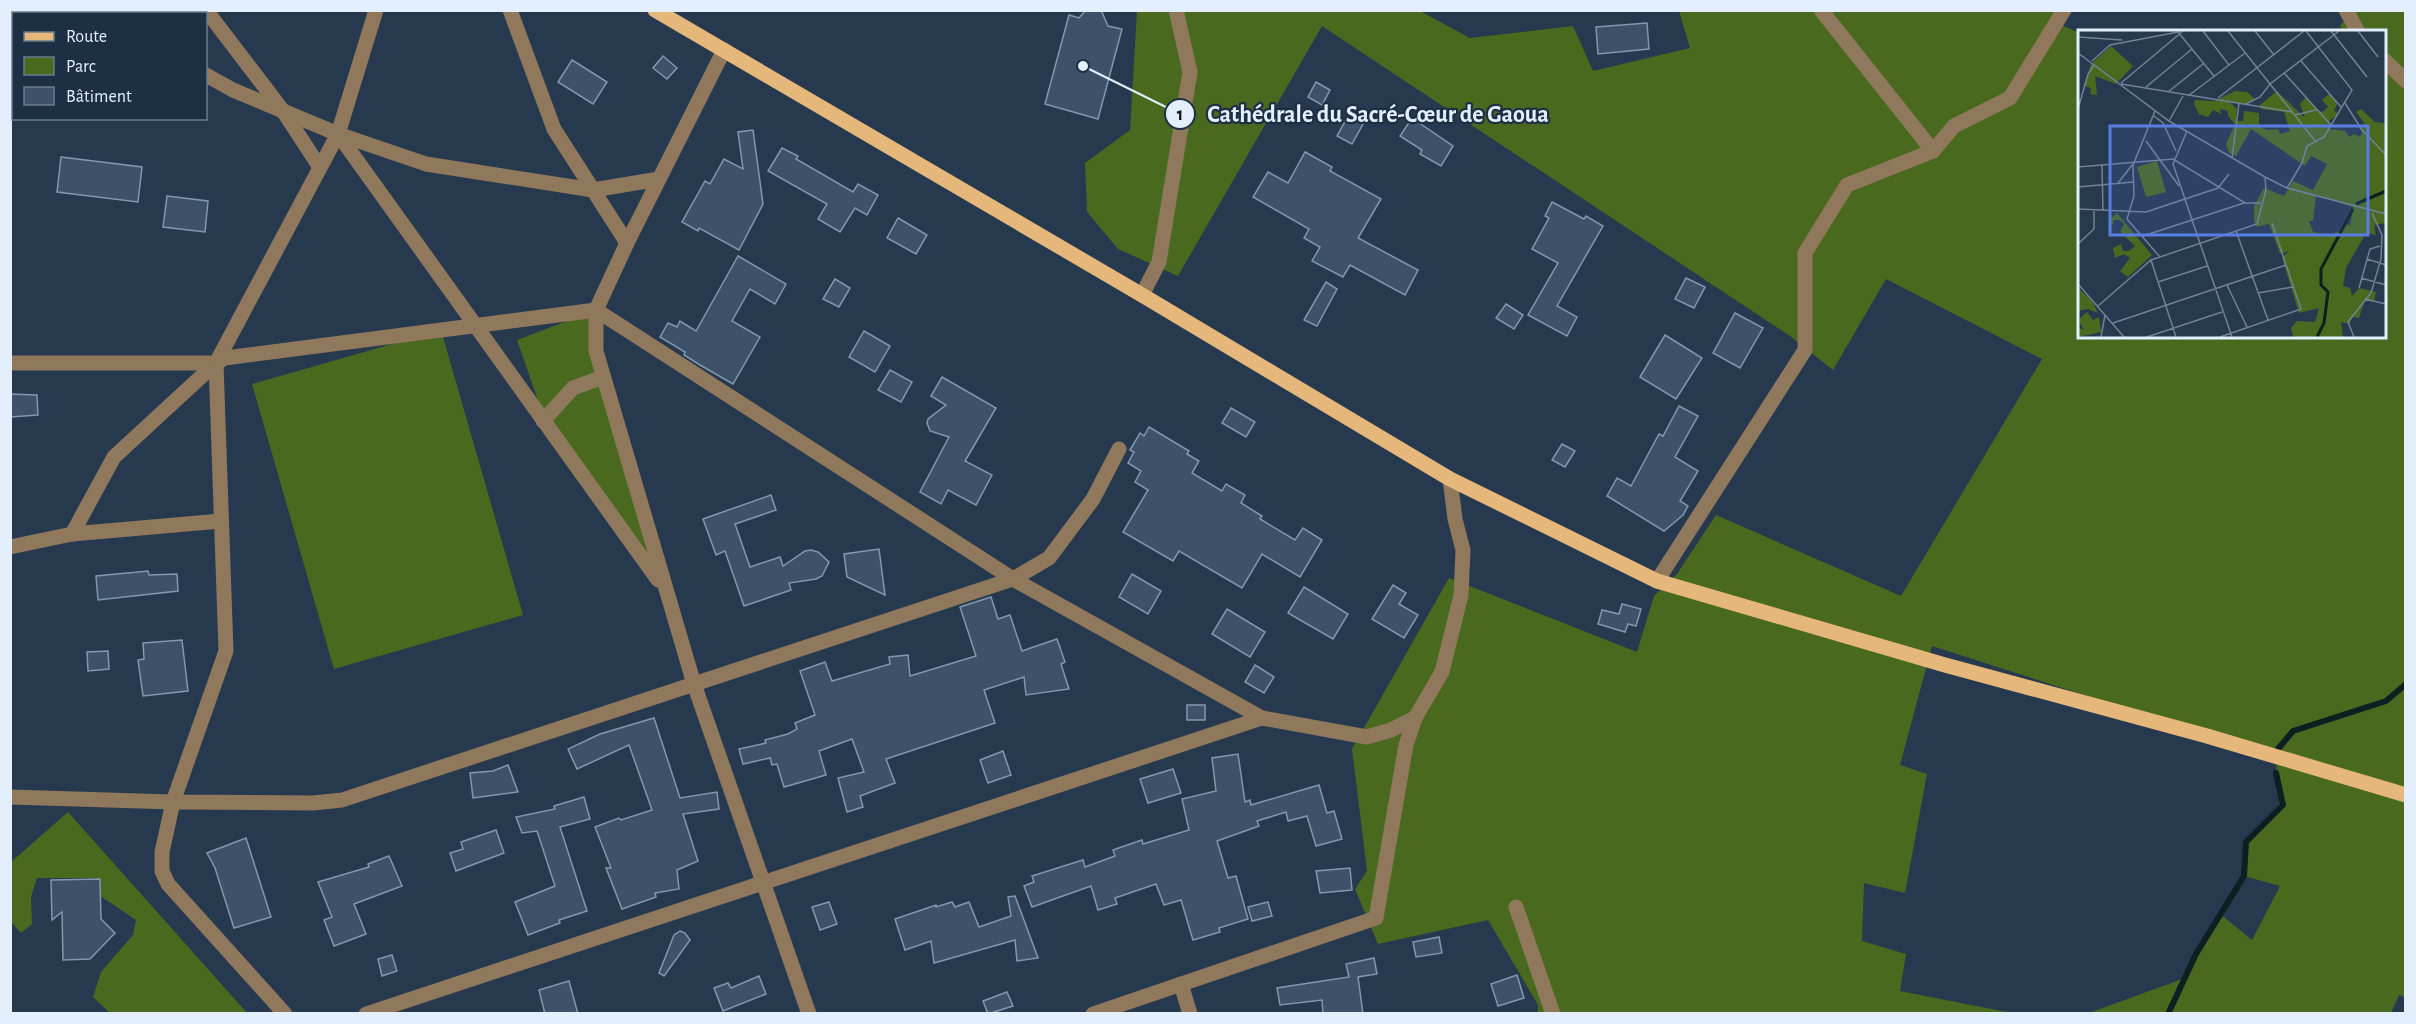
<svg xmlns="http://www.w3.org/2000/svg" width="2416" height="1024" viewBox="0 0 2416 1024" font-family="'Alegreya Sans',sans-serif">
<rect width="100%" height="100%" fill="#26394f"/>
<!-- green -->
<g fill="#49691f">
<path d="M1137,11H1420L1470,38L1573,26L1593,71L1690,48L1679,11H2057L2058,24L2080,33V336H2384V32L2344,31L2340,26L2351,11H2405V997L2399,995L2391,1013H2089L2185,978L2196,953L2220,914L2252,940L2280,886L2244,876L2246,842L2283,805L2276,773L2277,757L1932,646L1900,765L1927,774L1905,893L1864,883L1862,941L1906,954L1900,991L2012,1013H1538V1005L1488,920L1378,944L1355,889L1367,871L1352,749L1449,578L1637,652L1654,596L1677,574L1716,515L1901,596L2042,359L1886,279L1833,370L1790,336L1322,26L1178,276L1118,249L1087,212L1085,163L1130,130Z"/>
<path d="M596,310V351L665,590L542,412L517,340Z"/>
<path d="M441,330L523,615L334,669L252,384Z"/>
<path d="M68,812L247,1013H110L93,997L101,972L133,935L136,920L96,893V878H37L31,897L32,924L21,933L11,922L10,863Z"/>
</g>
<g fill="none" stroke-linecap="round" stroke-linejoin="round">
<!-- stream -->
<g stroke="#0e1e21" stroke-width="6">
<path d="M2278,749L2293,731L2386,701L2406,684"/>
<path d="M2168,1014L2196,954L2244,876L2246,842L2283,805L2276,773"/>
</g>
</g>
<!-- building -->
<g fill="#3d5168" stroke="#8198b1" stroke-width="1.5">
<path d="M1086,10H1101L1108,26L1122,29L1098,119L1045,104L1069,15L1079,18Z"/>
<path d="M1647,23L1649,49L1598,54L1596,27Z"/>
<path d="M663,56L677,68L667,79L653,68Z"/>
<path d="M572,60L607,82L593,104L558,82Z"/>
<path d="M1316,82L1330,90L1322,105L1308,97Z"/>
<path d="M1353,107L1368,115L1352,144L1337,136Z"/>
<path d="M1412,118L1453,146L1441,166L1420,154L1422,150L1400,136Z"/>
<path d="M753,130L763,204L739,250L699,228L698,231L682,222L705,181L710,184L724,159L743,169L738,132Z"/>
<path d="M782,148L798,156L796,159L853,192L858,184L878,195L867,215L855,208L840,232L818,219L827,204L768,171Z"/>
<path d="M1305,152L1332,167L1330,171L1381,199L1358,238L1418,270L1405,295L1350,265L1343,277L1312,261L1320,247L1304,238L1309,229L1253,197L1268,172L1288,183Z"/>
<path d="M61,157L142,167L138,202L57,192Z"/>
<path d="M167,196L208,201L205,232L163,227Z"/>
<path d="M1552,202L1584,219L1586,216L1603,226L1557,306L1577,317L1567,336L1528,315L1558,263L1532,249L1549,218L1545,216Z"/>
<path d="M898,218L927,235L916,254L887,238Z"/>
<path d="M738,256L786,284L775,304L750,289L732,321L760,337L733,384L700,365L684,355L685,352L660,337L668,323L677,327L680,321L696,331Z"/>
<path d="M1686,278L1705,287L1694,308L1675,299Z"/>
<path d="M835,279L850,288L839,307L823,299Z"/>
<path d="M1326,282L1337,289L1317,326L1304,320Z"/>
<path d="M1506,304L1523,315L1514,329L1496,318Z"/>
<path d="M1735,313L1763,328L1740,368L1713,353Z"/>
<path d="M864,331L890,346L875,372L849,357Z"/>
<path d="M1665,335L1702,358L1676,399L1640,377Z"/>
<path d="M890,370L912,382L901,402L878,390Z"/>
<path d="M942,377L996,408L965,461L992,475L976,505L948,490L941,504L920,492L949,437L930,431L927,423L928,419L946,405L931,396Z"/>
<path d="M10,394L37,395L38,415L10,417Z"/>
<path d="M1679,406L1698,416L1675,457L1698,471L1680,501L1688,506L1683,515L1664,531L1607,496L1617,478L1631,486L1659,434L1663,436Z"/>
<path d="M1231,408L1255,422L1246,437L1222,423Z"/>
<path d="M1149,427L1189,451L1187,454L1199,461L1192,473L1222,491L1226,484L1245,495L1241,503L1262,516L1260,519L1295,540L1303,528L1322,540L1300,577L1262,554L1242,588L1179,551L1173,561L1123,532L1148,490L1135,482L1141,471L1128,463L1134,452L1130,450L1140,433L1144,436Z"/>
<path d="M1562,444L1575,451L1565,467L1552,460Z"/>
<path d="M771,495L776,510L735,524L750,567L780,557L783,566L805,551L811,550L818,552L829,562L822,576L816,579L789,583L791,590L744,606L725,551L716,555L703,519Z"/>
<path d="M879,549L885,595L847,577L844,554Z"/>
<path d="M148,571L149,575L177,574L178,591L98,600L96,576Z"/>
<path d="M1132,574L1161,591L1148,614L1119,597Z"/>
<path d="M1393,585L1406,593L1399,604L1418,615L1404,638L1372,619Z"/>
<path d="M1304,587L1348,614L1333,639L1288,613Z"/>
<path d="M991,597L998,619L1010,615L1022,651L1057,639L1065,662L1061,664L1069,689L1026,695L1024,677L984,690L995,723L886,759L895,783L860,796L863,807L847,812L838,778L864,772L852,739L819,751L826,775L784,787L777,764L772,765L770,758L743,764L739,749L766,743L765,740L788,734L797,729L795,723L815,715L800,671L825,662L832,681L890,664L889,657L908,655L910,676L976,656L960,607Z"/>
<path d="M1622,604L1641,609L1636,626L1628,624L1625,632L1598,624L1602,610L1619,614Z"/>
<path d="M1227,609L1265,632L1250,657L1212,634Z"/>
<path d="M182,640L188,691L143,696L138,660L144,659L143,643Z"/>
<path d="M108,651L109,669L88,671L87,652Z"/>
<path d="M1255,665L1274,677L1264,693L1245,682Z"/>
<rect x="1187" y="705" width="18" height="15"/>
<path d="M654,718L680,798L717,792L719,809L683,814L698,861L677,870L679,889L655,893L656,897L622,909L606,868H611L595,827L619,818L621,820L652,810L629,745L577,769L568,749L600,734Z"/>
<path d="M1003,751L1011,775L988,783L980,760Z"/>
<path d="M1238,754L1245,802L1250,800L1251,805L1319,785L1327,813L1334,811L1342,839L1316,846L1307,816L1288,821L1286,812L1257,821L1259,826L1217,841L1228,878L1236,876L1248,919L1219,928L1220,932L1193,940L1181,900L1164,905L1156,884L1115,898L1117,904L1098,910L1091,886L1032,907L1024,886L1034,882L1032,876L1083,860L1085,867L1115,856L1113,850L1139,841L1142,840L1143,844L1189,830L1182,799L1216,791L1212,758Z"/>
<path d="M508,765L518,792L473,798L470,773L493,771Z"/>
<path d="M1173,769L1181,793L1148,803L1140,779Z"/>
<path d="M584,797L590,819L560,827L587,911L559,920L560,923L528,935L515,902L555,886L537,831L522,833L516,817L555,809L554,806Z"/>
<path d="M496,830L504,853L456,871L450,853L463,849L461,842Z"/>
<path d="M246,838L271,917L234,928L215,868L207,853Z"/>
<path d="M389,856L402,886L354,904L366,934L334,946L324,920L332,917L318,882L369,867L368,864Z"/>
<path d="M1350,868L1352,890L1320,893L1316,871Z"/>
<path d="M100,879L101,919L115,933L90,959L63,960L62,912L52,920L51,880Z"/>
<path d="M1015,896L1038,958L1017,961L1015,940L934,963L931,941L905,950L895,919L936,905V907L952,902L955,907L969,902L979,927L1011,916L1008,897Z"/>
<path d="M829,902L837,924L820,930L812,907Z"/>
<path d="M1268,902L1272,916L1252,921L1248,907Z"/>
<path d="M680,931L685,933L690,940L664,976L659,973L674,935Z"/>
<path d="M1439,937L1442,953L1416,957L1413,942Z"/>
<path d="M392,955L397,971L382,976L378,959Z"/>
<path d="M1374,958L1377,974L1358,977L1363,1014H1323L1322,1000L1280,1005L1277,988L1349,977L1346,964Z"/>
<path d="M1517,975L1524,998L1498,1006L1491,984Z"/>
<path d="M759,976L766,994L723,1011L714,988L728,983L731,988Z"/>
<path d="M569,981L578,1014H545L539,990Z"/>
<path d="M1007,992L1013,1006L988,1014L983,1001Z"/>
</g>
<g fill="none" stroke-linecap="round" stroke-linejoin="round">
<!-- minor -->
<g stroke="#8f785b" stroke-width="15">
<path d="M206,10L283,111L319,166"/>
<path d="M510,10L554,129L627,243"/>
<path d="M1821,10L1933,151"/>
<path d="M2346,10L2358,32"/>
<path d="M23,14L24,10"/>
<path d="M10,33L14,29"/>
<path d="M724,50L627,243L596,310V351L694,684L809,1014"/>
<path d="M2384,60L2406,81"/>
<path d="M206,75L233,90L338,134L426,164L593,190L659,179"/>
<path d="M338,134L658,580"/>
<path d="M1142,295L1159,262L1190,72L1176,10"/>
<path d="M10,363H216"/>
<path d="M543,421L573,388L603,377"/>
<path d="M72,534L114,457L216,363L225,358L596,310L1013,579L1262,718L1367,737L1391,730L1415,718"/>
<path d="M10,547L72,534L221,521"/>
<path d="M1657,581L1805,350V253L1847,185L1933,151L1954,126L2010,98L2064,10"/>
<path d="M10,797L173,802L313,803L342,800L1013,579L1049,558L1093,499L1119,449"/>
<path d="M1516,907L1553,1014"/>
<path d="M1181,984L1190,1014"/>
<path d="M285,1014L168,884L162,871V852L173,802L226,651L216,363L338,134L376,10"/>
<path d="M366,1014L1262,718"/>
<path d="M1093,1014L1376,918L1406,745L1415,718L1442,672L1461,595L1463,550L1455,519L1450,479"/>
</g>
<!-- major -->
<path stroke="#e6b77a" stroke-width="15" d="M655,10L1142,295L1450,479L1657,581L1945,665L2207,736L2406,795"/>
</g>
<!-- overview -->
<g transform="translate(2078 30)">
<rect width="308" height="308" fill="#26394f"/>
<path d="M33,16L55,36L38,54L17,46L19,65L12,64L13,58L6,56L13,34ZM157,61L169,62L177,69L167,74L151,71L159,79L158,91H165L166,81L181,83V96L189,100L200,99L202,104L212,101L206,82L183,79L182,75L199,61L227,88L222,74L228,67L242,82L246,81L250,77L244,70L251,64L260,73L256,80L260,84L251,91L252,99L267,101L272,107L276,104L282,107L284,102L282,99L286,93L278,82L283,79L297,92L307,93V193L296,195L298,205L288,203L268,238L265,256L272,258L274,266L281,258L298,262L296,272L287,270L281,288L274,287L272,294L263,292L265,307H215L213,298L219,291L237,292L241,278L221,283L204,228L211,221L202,224L191,194L179,197L176,191V176L186,158L206,166L215,151L235,160L249,134L233,126L227,136L173,99L158,126L151,123L148,114L157,94L150,86V81L142,79L143,84L135,80L130,87L121,84L116,74L117,70L136,71ZM238,165L275,177L272,196L269,194L265,200L252,205L235,202L231,191H235ZM79,131L88,162L68,167L59,137ZM39,183L74,225L50,247L42,241L52,228L46,224L37,228L35,218L43,214L45,221H51L57,216L42,202L46,194L42,190H36L34,196L30,191ZM0,258L14,271L20,283L10,279L0,281ZM9,282L15,290L21,287L23,302L0,307V297L6,300L0,290Z" fill="#49691f" fill-rule="evenodd"/>
<path fill="none" stroke="#0e1e21" stroke-width="3" d="M278,174L308,161M239,307L246,293L250,262L243,255V239L275,179"/>
<path fill="none" stroke="#728295" stroke-width="1.5" d="M125,1L151,35M150,1L238,112M177,1L196,25M253,1L289,47M280,1L300,27M0,7L44,10M0,23L91,91L187,147L209,158L308,184M14,31L32,15L100,2L136,46M223,31L263,77M206,43L253,95M43,53L105,1M43,54L214,82M68,57L114,19M90,62L125,34M110,66L167,23M140,68L226,1M267,73L284,100L308,125M168,74L182,67L192,54L261,1M0,79L10,44L16,35M77,81L55,135L56,166L49,189L82,227M217,85L238,80M76,86L85,93L98,121M91,91L105,66M109,101L95,134L154,307M68,111L101,156M154,128L161,73M24,135L25,181M0,137L95,129L167,173H183M40,153L54,135M0,157L55,152M209,158L224,133L229,116L246,107L274,60L228,1M0,179L68,182L140,158L151,144M158,201L190,290M65,206L166,173M0,214L16,199V181M289,229L308,235M73,230L98,307M283,248L308,255M80,252L129,236M0,254L46,307M149,255L169,297M281,258L292,219L302,216M180,263L215,257M287,269L308,274M20,276L73,230L179,194L188,160L187,147M35,293L208,235M23,307L27,285M69,307L144,282M142,307L223,279L194,193M276,307L270,292L293,263L303,229L304,205L294,183"/>
<path fill="#587ee3" fill-opacity="0.15" stroke="#587ee3" stroke-width="3" d="M32,96H290V205H32Z"/>
<rect width="308" height="308" fill="none" stroke="#e3effd" stroke-width="3"/>
</g>
<!-- callouts -->
<path fill="none" stroke="#e3effd" stroke-width="2" d="M1083 66L1180 114"/>
<g fill="#e3effd" stroke="#1c2f44" stroke-width="2">
<circle cx="1083" cy="66" r="6"/>
<circle cx="1180" cy="114" r="15"/>
</g>
<g font-size="18" text-anchor="middle" font-weight="bold" fill="#111">
<text x="1180" y="120">1</text>
</g>
<g font-size="24" text-anchor="middle" font-weight="bold" fill="#e3effd" stroke="#1c2f44" stroke-width="4.5" stroke-linejoin="round" paint-order="stroke">
<text x="1378" y="122">Cathédrale du Sacré-Cœur de Gaoua</text>
</g>
<!-- border -->
<rect width="2416" height="1024" fill="none" stroke="#e3effd" stroke-width="24"/>
<!-- legend -->
<rect x="12" y="12" width="195" height="108" fill="#1c2f44" stroke="#6c7c8e" stroke-width="1.5"/>
<rect x="24" y="32" width="30" height="9" fill="#e6b77a" stroke="#6c7c8e" stroke-width="1.5"/>
<text x="66" y="42" font-size="18" fill="#e3effd">Route</text>
<rect x="24" y="57" width="30" height="18" fill="#49691f" stroke="#6c7c8e" stroke-width="1.5"/>
<text x="66" y="72" font-size="18" fill="#e3effd">Parc</text>
<rect x="24" y="87" width="30" height="18" fill="#3d5168" stroke="#6c7c8e" stroke-width="1.5"/>
<text x="66" y="102" font-size="18" fill="#e3effd">Bâtiment</text>
</svg>
